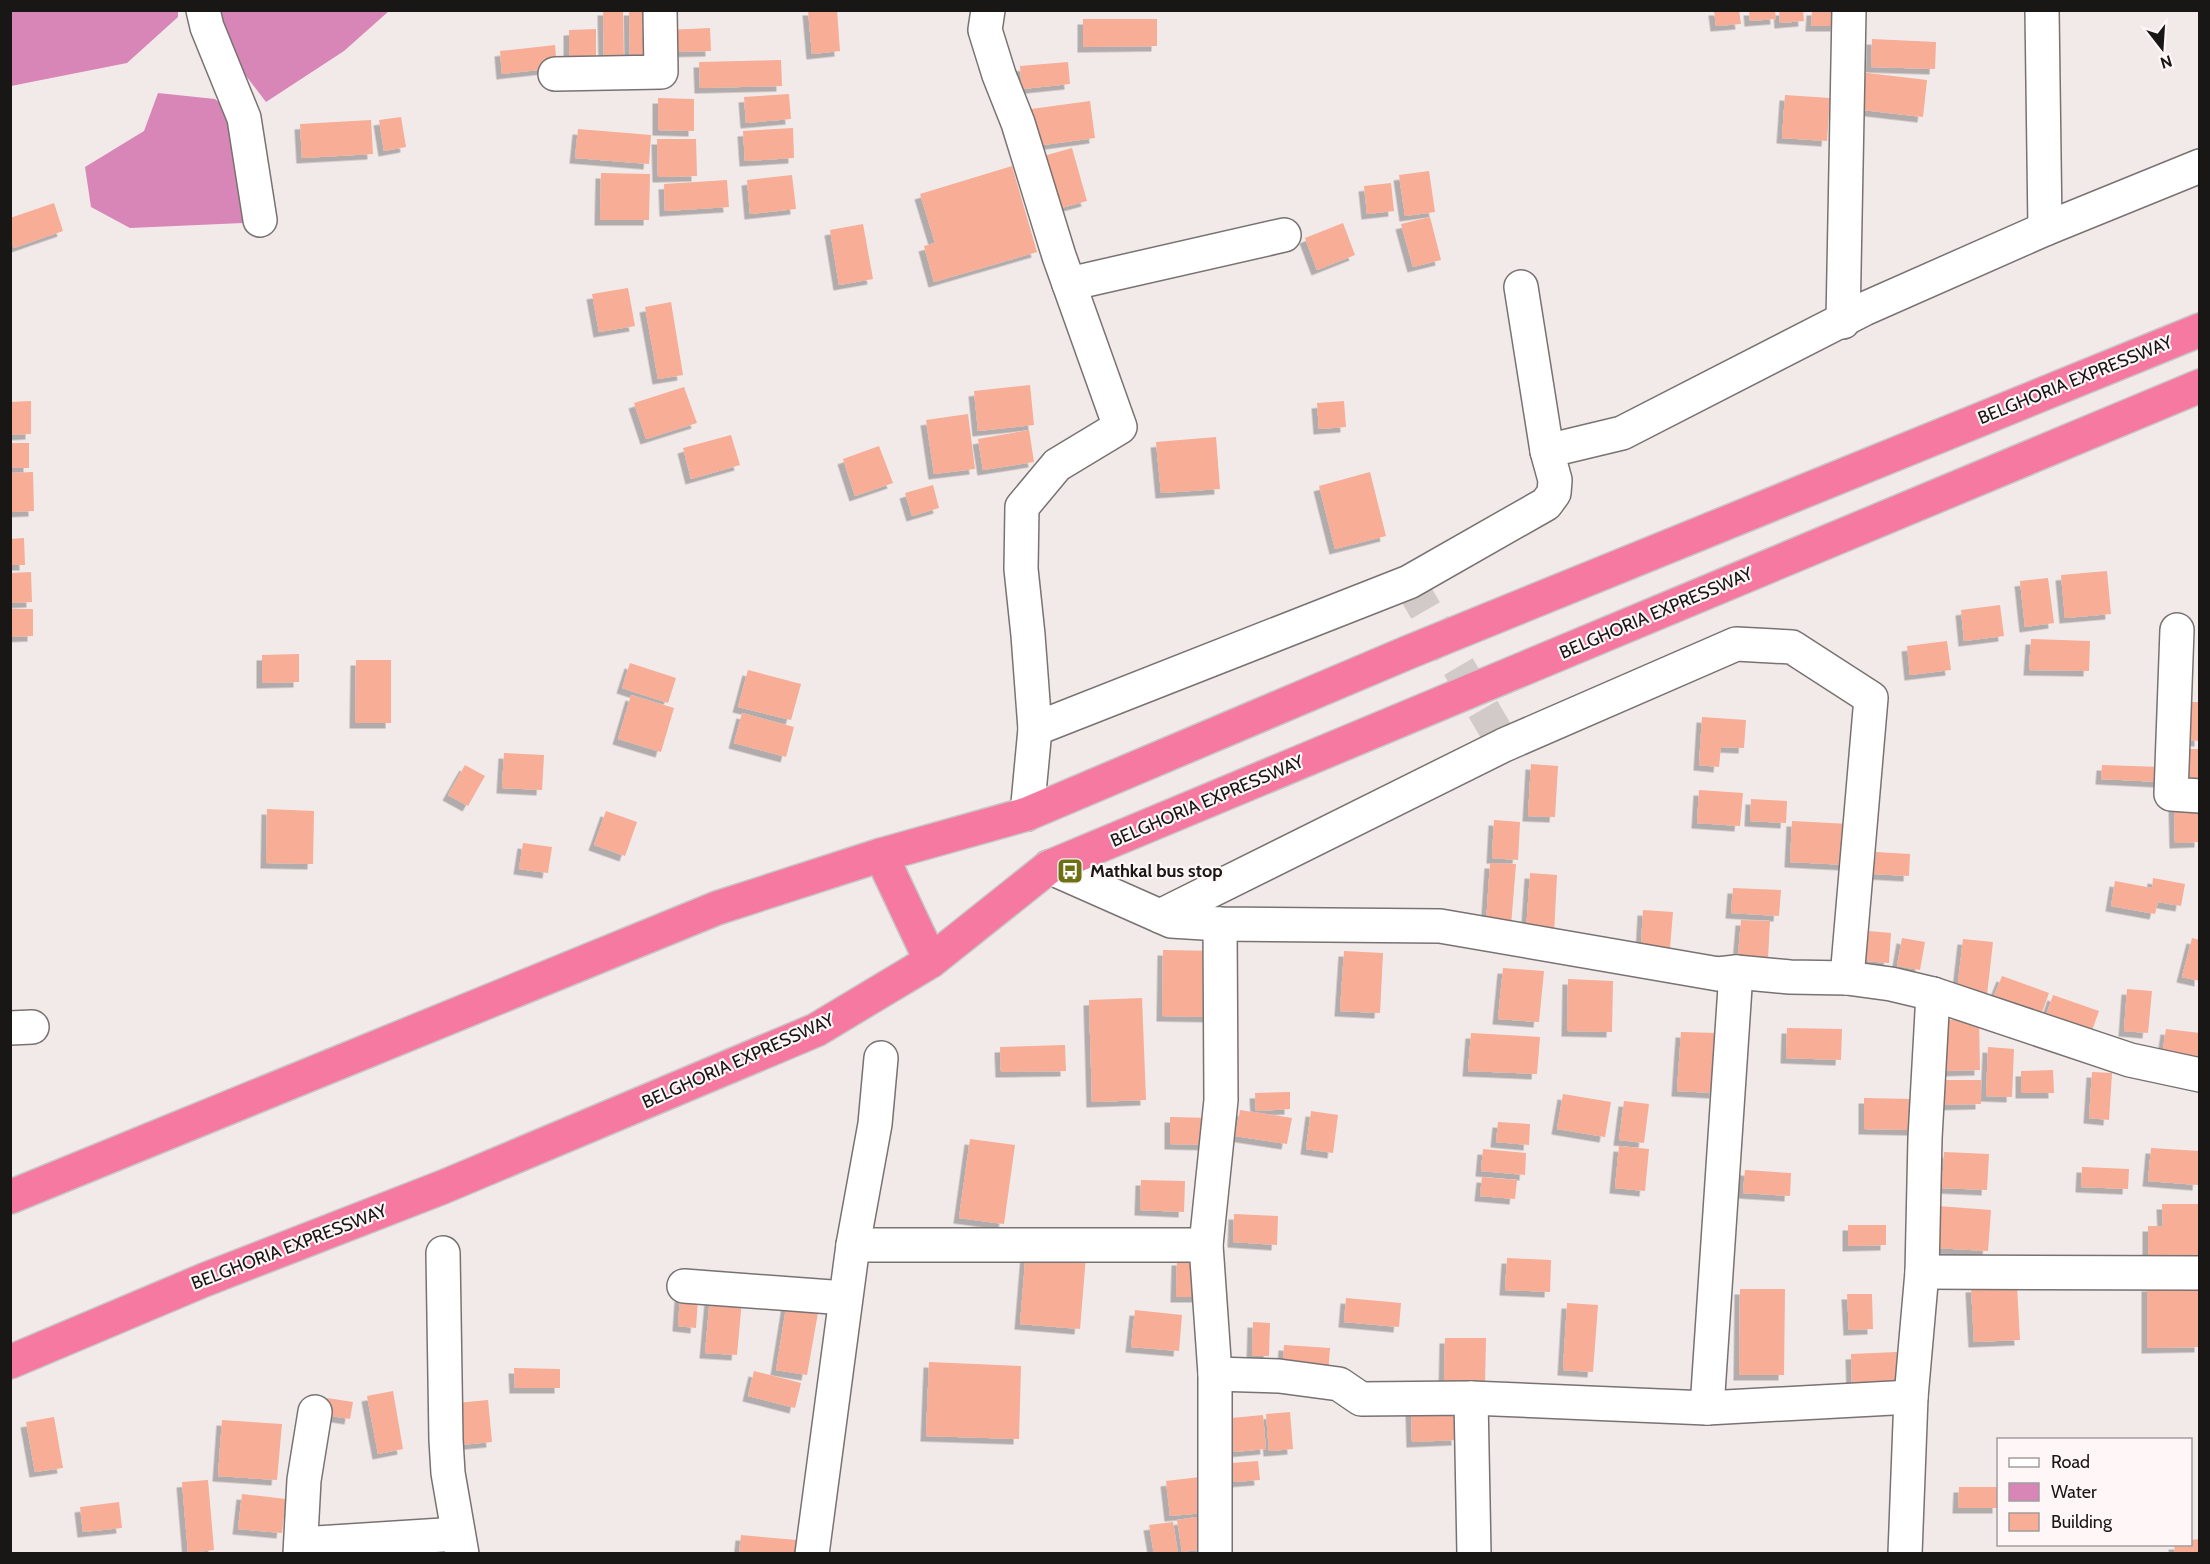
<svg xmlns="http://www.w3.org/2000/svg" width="2210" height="1564" viewBox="0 0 2210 1564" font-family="Cabin,sans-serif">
<defs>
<filter id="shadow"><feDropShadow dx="-5.5" dy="5.5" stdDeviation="0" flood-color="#0004"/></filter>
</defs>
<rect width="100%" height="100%" fill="#f1eae9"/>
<!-- water -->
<g fill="#d886b7">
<path d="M11,10H178V17L127,63L11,86Z"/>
<path d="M215,11H389L344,51L266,102L218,39Z"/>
<path d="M158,93L215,99L241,121L243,223L130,228L91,207L85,167L144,131Z"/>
</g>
<!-- building -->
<g fill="#f7ad96" filter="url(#shadow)">
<path d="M603,10H623L624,61H604Z"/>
<path d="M629,10H653L655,60L630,61Z"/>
<path d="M808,10H837L840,51L812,54Z"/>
<path d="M1714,10H1739L1741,24L1716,26Z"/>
<path d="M1749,10H1775L1776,19L1750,21Z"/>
<path d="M1779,10H1803L1804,21L1780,23Z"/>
<path d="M1812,10H1837L1836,26H1811Z"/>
<path d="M1083,19H1157V46L1083,47Z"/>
<path d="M710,28L711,51L669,52L668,30Z"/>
<path d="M596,29V61L569,62V30Z"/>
<path d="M1872,39L1936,42L1935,69L1871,67Z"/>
<path d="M555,45L557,68L502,74L500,51Z"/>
<path d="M781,60L782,86L700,88L699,62Z"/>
<path d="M1068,62L1070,84L1022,89L1020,66Z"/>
<path d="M1859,72L1927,80L1923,117L1854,109Z"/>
<path d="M789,94L791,119L746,123L744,97Z"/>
<path d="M1785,95L1830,98L1827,141L1782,138Z"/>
<path d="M658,98L694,99V131L658,130Z"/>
<path d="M1090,101L1095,138L1036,146L1031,109Z"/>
<path d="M401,117L406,147L384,151L379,120Z"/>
<path d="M371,120L373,154L302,158L300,124Z"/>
<path d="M793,128L794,158L745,161L743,131Z"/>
<path d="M578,129L651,135L649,164L575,158Z"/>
<path d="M657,139H696L697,176L658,177Z"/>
<path d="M1072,148L1087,201L1054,210L1040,157Z"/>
<path d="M1012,166L1037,252L934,282L924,246L935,243L920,194Z"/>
<path d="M1429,171L1435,212L1405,216L1399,175Z"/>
<path d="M601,173L650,174L649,220H600Z"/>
<path d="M792,175L796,209L750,214L747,180Z"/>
<path d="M727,180L729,207L665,211L664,184Z"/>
<path d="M1391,183L1394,211L1367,214L1364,186Z"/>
<path d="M54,203L63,231L14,248L10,239V218Z"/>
<path d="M1430,217L1441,260L1413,267L1401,224Z"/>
<path d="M1343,223L1355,255L1317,270L1305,238Z"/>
<path d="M863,224L873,279L839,285L830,230Z"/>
<path d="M628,288L635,326L599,332L592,294Z"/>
<path d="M671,302L683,375L658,379L645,307Z"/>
<path d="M1030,385L1034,425L978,431L974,391Z"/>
<path d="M684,387L697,423L646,439L634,403Z"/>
<path d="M31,401V434L10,435V402Z"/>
<path d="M1344,401L1346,427L1319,429L1317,403Z"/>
<path d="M968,414L975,469L934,474L926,420Z"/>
<path d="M1029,430L1034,462L983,470L978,439Z"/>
<path d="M731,435L740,465L691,479L683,448Z"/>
<path d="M1216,437L1220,489L1161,493L1156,442Z"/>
<rect x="10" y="443" width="19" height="25"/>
<path d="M879,446L893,483L855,496L843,459Z"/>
<path d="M33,472L34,511L10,512V473Z"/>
<path d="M1370,472L1386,536L1335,549L1319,486Z"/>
<path d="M933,485L939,508L912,516L905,493Z"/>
<path d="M24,538L25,565H10V539Z"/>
<path d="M2107,571L2111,614L2065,618L2061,575Z"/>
<path d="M31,572L32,602L10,603V573Z"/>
<path d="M2048,578L2054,623L2025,627L2020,581Z"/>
<path d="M2000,605L2004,636L1964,641L1961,610Z"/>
<path d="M10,609H33V636L10,637Z"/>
<path d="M2031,639L2090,641L2089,671L2029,670Z"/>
<path d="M1947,641L1951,670L1910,675L1907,646Z"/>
<path d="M299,654V682L262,683V655Z"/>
<path d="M356,660H391V723H355Z"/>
<path d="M630,663L676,678L668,703L622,688Z"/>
<path d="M748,670L801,684L791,720L738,707Z"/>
<path d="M631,695L674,708L661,752L618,739Z"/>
<path d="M2187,702H2200V741L2186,740Z"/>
<path d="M742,713L794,727L786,757L734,743Z"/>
<path d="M1702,717L1746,720L1744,748L1721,747L1719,767L1699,765Z"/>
<path d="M2187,749H2200V789H2186Z"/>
<path d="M504,753L544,755L542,790L502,788Z"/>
<path d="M1531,764L1558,766L1555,817L1528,816Z"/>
<path d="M465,765L485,776L468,806L448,795Z"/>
<path d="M2102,765L2162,767L2161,782L2101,779Z"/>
<path d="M1699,790L1743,793L1740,826L1697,823Z"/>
<path d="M1751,799L1787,801L1786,823L1750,821Z"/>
<path d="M2200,802V842L2175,843L2174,803Z"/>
<path d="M267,809L314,811L313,864L266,863Z"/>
<path d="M606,811L637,822L625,856L594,845Z"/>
<path d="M1494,820L1520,822L1518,860L1492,858Z"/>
<path d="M1792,821L1849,824L1847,865L1790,862Z"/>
<path d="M523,843L552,847L548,873L519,869Z"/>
<path d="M1876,852L1910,854L1909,876L1874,874Z"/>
<path d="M1490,863L1516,864L1511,926L1486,924Z"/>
<path d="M1530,873L1557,875L1554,934L1526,932Z"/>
<path d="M2153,878L2185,884L2181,906L2158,902L2155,914L2111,906L2115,881L2152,888Z"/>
<path d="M1733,888L1781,890L1779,916L1731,913Z"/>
<path d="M1643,910L1673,912L1670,948L1641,946Z"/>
<path d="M1741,920L1770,921L1768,958L1738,956Z"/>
<path d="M1869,931L1891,933L1889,963L1866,961Z"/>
<path d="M1902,938L1925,942L1920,970L1897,966Z"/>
<path d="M2192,938L2200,940V981L2182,977Z"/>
<path d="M1963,939L1993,942L1987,995L1957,991Z"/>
<path d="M1163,950L1220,951L1219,1017L1162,1016Z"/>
<path d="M1344,951L1383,953L1380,1013L1340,1011Z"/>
<path d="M1503,968L1544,971L1539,1022L1498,1019Z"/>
<path d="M2002,976L2049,993L2040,1018L1992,1001Z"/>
<path d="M1568,979L1613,981L1612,1032L1567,1031Z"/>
<path d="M2127,989L2152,991L2148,1033L2124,1031Z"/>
<path d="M2053,995L2099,1011L2090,1036L2044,1021Z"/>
<path d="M1142,998L1146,1100L1092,1102L1089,1000Z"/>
<path d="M1979,1019L1980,1070L1944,1071L1943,1020Z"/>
<path d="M1787,1028L1842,1029L1841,1060L1786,1058Z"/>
<path d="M2166,1029L2200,1033L2198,1060L2162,1056Z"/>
<path d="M1681,1032L1718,1033L1715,1093L1677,1091Z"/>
<path d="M1471,1033L1540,1037L1537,1074L1468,1071Z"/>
<path d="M1065,1045L1066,1071L1001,1072L1000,1047Z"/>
<path d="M1988,1047L2014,1049L2012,1097L1986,1096Z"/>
<path d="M2053,1070L2054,1093H2021V1071Z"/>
<path d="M2092,1072L2112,1073L2109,1120L2089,1118Z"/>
<path d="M1935,1080H1981V1104L1936,1105Z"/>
<path d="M1290,1092V1109L1256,1111L1255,1093Z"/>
<path d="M1563,1094L1611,1102L1605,1137L1557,1129Z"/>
<path d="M1864,1098L1914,1099L1913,1130L1864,1129Z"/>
<path d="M1624,1101L1649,1104L1644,1143L1619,1140Z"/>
<path d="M1240,1110L1292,1118L1287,1144L1235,1136Z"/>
<path d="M1311,1111L1338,1115L1333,1153L1306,1149Z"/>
<path d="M1170,1117L1214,1118L1213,1145L1170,1144Z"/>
<path d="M1498,1122L1530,1124L1529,1145L1496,1142Z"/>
<path d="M970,1139L1015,1145L1004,1224L959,1218Z"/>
<path d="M1619,1146L1649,1149L1645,1191L1615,1188Z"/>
<path d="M2151,1148L2200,1151L2198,1185L2148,1181Z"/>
<path d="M1483,1149L1526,1153L1525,1175L1481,1171Z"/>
<path d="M1944,1152L1989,1154L1987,1190L1942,1188Z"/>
<path d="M2082,1167L2129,1169L2128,1189L2081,1187Z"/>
<path d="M1745,1170L1791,1173L1790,1196L1743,1193Z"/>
<path d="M1482,1177L1517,1180L1515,1199L1480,1196Z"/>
<path d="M1141,1180L1185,1181L1184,1212L1140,1210Z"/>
<path d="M2162,1204H2198V1260H2148V1226H2163Z"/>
<path d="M1938,1206L1991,1210L1988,1251L1935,1248Z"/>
<path d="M1234,1214L1278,1216L1277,1245L1233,1242Z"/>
<path d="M1848,1225H1886V1245L1848,1246Z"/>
<path d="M1026,1251L1086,1256L1080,1329L1020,1324Z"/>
<path d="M1507,1258L1551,1260L1550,1292L1505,1290Z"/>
<path d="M1177,1260H1205L1204,1297H1176Z"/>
<path d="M2017,1285L2020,1340L1974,1342L1971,1287Z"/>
<path d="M2147,1286H2200V1347L2147,1348Z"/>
<path d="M1740,1289H1785L1784,1375H1739Z"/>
<path d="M1847,1294H1872L1873,1329L1849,1330Z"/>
<path d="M680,1296L698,1298L696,1328L678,1326Z"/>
<path d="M710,1297L742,1300L737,1355L705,1353Z"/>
<path d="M1346,1298L1401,1303L1399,1327L1344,1322Z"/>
<path d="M787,1302L819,1307L807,1375L776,1370Z"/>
<path d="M1567,1303L1598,1305L1593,1372L1563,1370Z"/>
<path d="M1135,1310L1182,1315L1179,1351L1131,1347Z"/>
<path d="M1253,1322L1270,1323L1269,1356H1252Z"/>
<path d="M1445,1338H1486L1485,1386L1444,1385Z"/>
<path d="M1284,1345L1330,1348L1328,1374L1282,1371Z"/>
<path d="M1897,1352L1898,1388L1852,1389L1851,1354Z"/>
<path d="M929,1362L1021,1366L1019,1439L926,1436Z"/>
<path d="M514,1368L560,1369V1388H515Z"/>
<path d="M754,1371L801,1383L795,1408L748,1396Z"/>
<path d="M393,1391L403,1449L378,1454L367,1396Z"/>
<path d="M327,1398L353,1402L350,1419L325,1415Z"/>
<path d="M488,1400L492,1442L460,1445L456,1403Z"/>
<path d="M1456,1406L1457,1440L1412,1442L1411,1408Z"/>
<path d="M1290,1412L1293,1449L1269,1451L1266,1414Z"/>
<path d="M1263,1415L1266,1449L1234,1452L1231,1418Z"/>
<path d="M54,1417L63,1468L35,1472L26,1422Z"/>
<path d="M222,1420L282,1424L277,1480L218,1476Z"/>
<path d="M1258,1461L1260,1480L1234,1482L1232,1463Z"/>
<path d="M1200,1477L1204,1513L1170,1516L1166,1481Z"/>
<path d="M208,1480L214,1550L188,1553L182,1482Z"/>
<path d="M1959,1487H1998V1508H1958Z"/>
<path d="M242,1494L286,1499L282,1533L238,1529Z"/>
<path d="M119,1502L122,1528L83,1532L80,1507Z"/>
<path d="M1197,1517L1203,1549L1182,1552L1177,1520Z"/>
<path d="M1173,1522L1178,1554H1154L1149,1525Z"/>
<path d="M741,1535L797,1540L796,1554H739Z"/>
<path d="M2200,1539V1554H2175L2174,1544H2190V1540Z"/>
</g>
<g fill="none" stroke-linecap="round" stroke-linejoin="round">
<!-- minor-tunnel -->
<path stroke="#d1cac9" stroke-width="33" stroke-dasharray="33 16" stroke-linecap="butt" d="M1409,582L1504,745"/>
<!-- minor casing -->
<g stroke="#797272" stroke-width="36">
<g id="minor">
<path d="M203,10L207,27L244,118L260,220"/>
<path d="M988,10L985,30L999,75L1018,123L1059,256L1120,427L1057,465L1022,507L1021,569L1028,635L1035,729L1027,814"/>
<path d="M2042,10L2045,229"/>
<path d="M555,74L661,72L660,10"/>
<path d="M1069,284L1284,235"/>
<path d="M1843,322L1849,10"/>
<path d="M1547,451L1622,433L1864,309L2045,229L2200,166"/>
<path d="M2177,630L2171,794L2200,796"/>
<path d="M1035,729L1409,582L1546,504L1554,493L1555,480L1547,451L1521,287"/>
<path d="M1049,867L1171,921L1220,924L1440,926L1718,974L1736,972L1790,977L1847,978L1891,984L1933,994L2130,1060L2200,1075"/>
<path d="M1160,916L1504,745L1736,644L1792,647L1871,698L1847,978"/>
<path d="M10,1028L32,1027"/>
<path d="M853,1245H1206"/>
<path d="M443,1253L446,1440L448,1473L462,1554"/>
<path d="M1922,1272L2200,1273"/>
<path d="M684,1286L845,1298"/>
<path d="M1215,1374L1279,1376L1339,1384L1361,1399L1471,1398L1707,1408L1911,1397"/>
<path d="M1471,1398L1474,1554"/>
<path d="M1707,1408L1736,972"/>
<path d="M301,1544L458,1534"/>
<path d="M300,1554L304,1480L315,1412"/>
<path d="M812,1554L853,1245L875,1124L881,1058"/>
<path d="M1215,1554V1374L1206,1245L1221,1100L1220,924"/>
<path d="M1905,1554L1911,1397L1922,1272L1925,1138L1933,994"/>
</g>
</g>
<!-- highway casing -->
<g stroke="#c8c7c7" stroke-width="36">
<g id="highway">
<path d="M881,855L931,961"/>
<path d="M10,1197L717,908L881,855L1027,814L1409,652L2200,330"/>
<path d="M10,1362L204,1280L443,1187L816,1030L931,961L1049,867L2200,386"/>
</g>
</g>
<!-- minor -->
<use href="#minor" stroke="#fff" stroke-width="33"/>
<!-- highway -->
<use href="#highway" stroke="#f679a1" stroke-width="33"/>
</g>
<!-- icons -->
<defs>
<g id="bus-square" transform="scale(1.35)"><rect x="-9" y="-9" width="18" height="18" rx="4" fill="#6e7014" stroke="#fff7f7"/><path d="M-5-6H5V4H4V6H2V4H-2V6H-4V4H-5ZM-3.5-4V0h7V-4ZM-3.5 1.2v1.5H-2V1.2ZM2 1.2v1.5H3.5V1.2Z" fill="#fff"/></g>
</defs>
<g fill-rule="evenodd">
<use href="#bus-square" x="1070" y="871"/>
</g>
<g text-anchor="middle" stroke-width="4.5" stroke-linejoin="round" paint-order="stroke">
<!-- street labels -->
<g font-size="18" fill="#191716" stroke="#fff7f7">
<text transform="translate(2075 380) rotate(-22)" y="6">BELGHORIA EXPRESSWAY</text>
<text transform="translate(1656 613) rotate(-23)" y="6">BELGHORIA EXPRESSWAY</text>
<text transform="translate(1207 801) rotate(-23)" y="6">BELGHORIA EXPRESSWAY</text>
<text transform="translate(738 1061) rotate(-24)" y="6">BELGHORIA EXPRESSWAY</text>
<text transform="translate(289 1247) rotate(-21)" y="6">BELGHORIA EXPRESSWAY</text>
</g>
<!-- poi labels -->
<g font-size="18" font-weight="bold" fill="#191716" stroke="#fff7f7" text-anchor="start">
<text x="1090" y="877">Mathkal bus stop</text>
</g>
</g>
<!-- border -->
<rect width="2210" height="1564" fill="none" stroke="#191716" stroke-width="24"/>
<!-- legend -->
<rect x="1997" y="1438" width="195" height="108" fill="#fff7f7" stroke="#a39d9d" stroke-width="1.5"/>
<rect x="2009" y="1458" width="30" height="9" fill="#ffffff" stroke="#a39d9d" stroke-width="1.5"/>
<text x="2051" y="1468" font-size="18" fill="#191716">Road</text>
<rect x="2009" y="1483" width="30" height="18" fill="#d886b7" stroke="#a39d9d" stroke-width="1.5"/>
<text x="2051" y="1498" font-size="18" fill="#191716">Water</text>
<rect x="2009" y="1513" width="30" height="18" fill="#f7ad96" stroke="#a39d9d" stroke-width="1.5"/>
<text x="2051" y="1528" font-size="18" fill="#191716">Building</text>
<!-- north arrow -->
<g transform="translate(2162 48) rotate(163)" stroke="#fff7f7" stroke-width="4.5" paint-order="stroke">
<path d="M0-4.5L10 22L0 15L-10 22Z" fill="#191716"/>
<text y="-9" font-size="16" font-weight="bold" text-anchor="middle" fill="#191716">N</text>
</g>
</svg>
